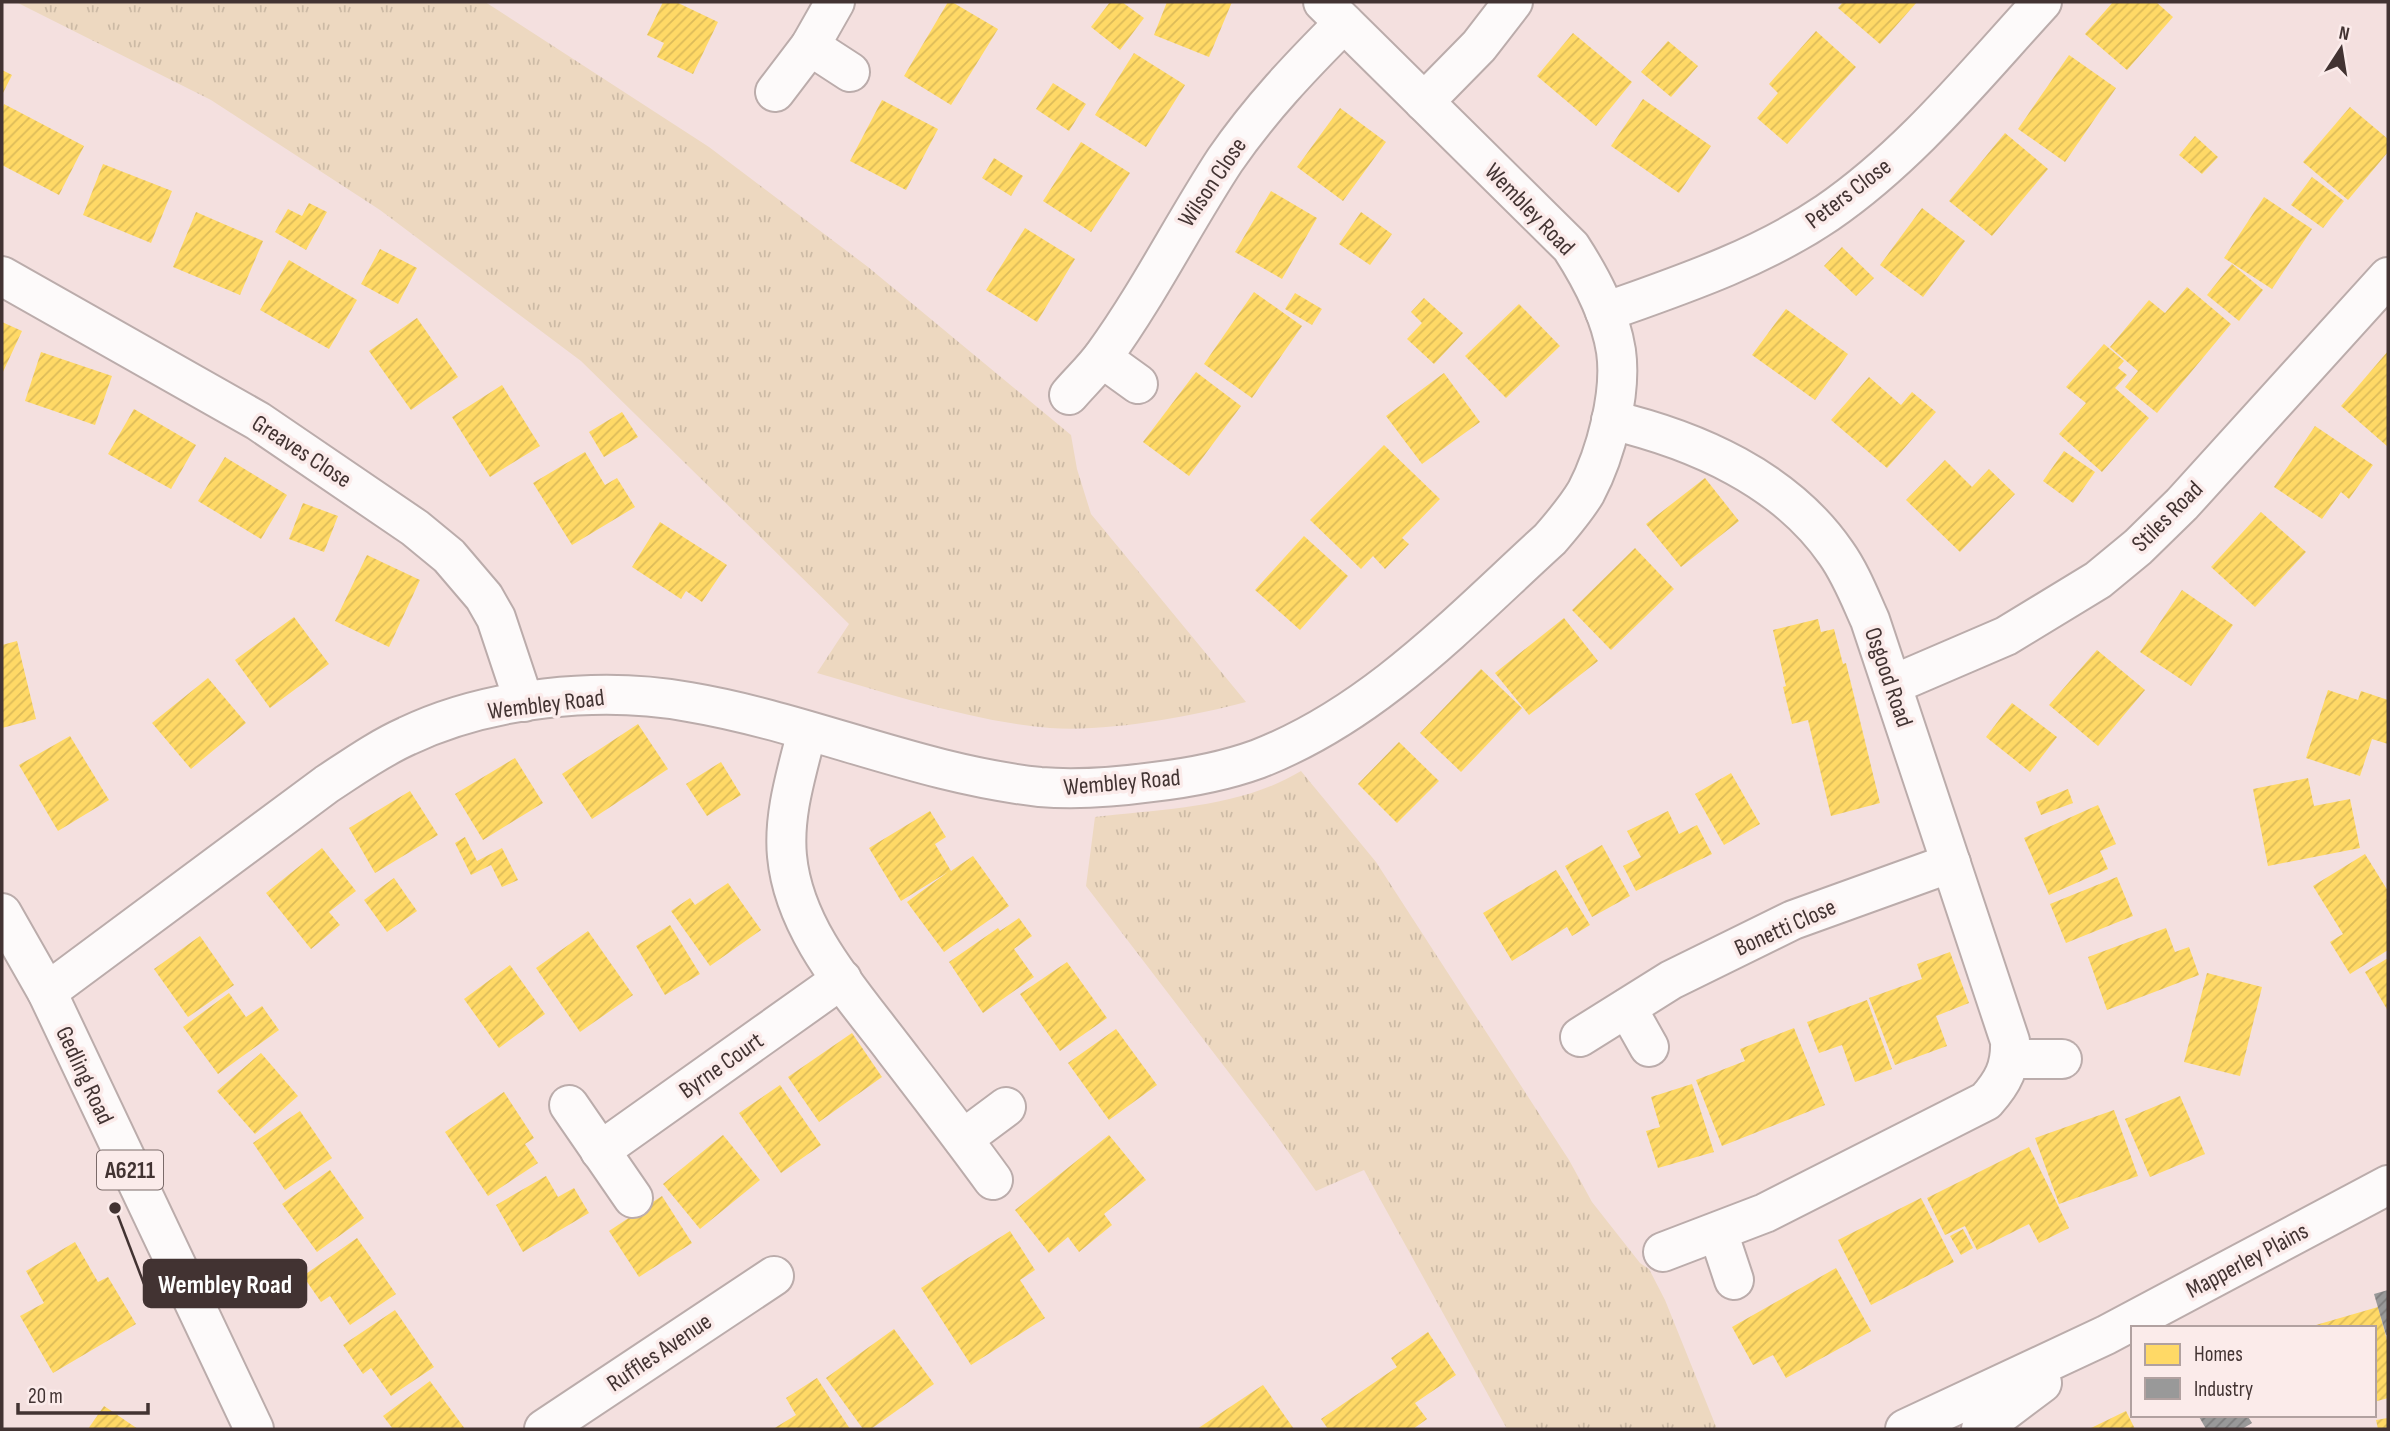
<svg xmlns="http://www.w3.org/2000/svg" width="2390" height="1431" viewBox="0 0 2390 1431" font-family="'Sofia Sans Condensed',sans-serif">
<defs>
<pattern id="grass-tufts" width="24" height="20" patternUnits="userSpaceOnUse" patternTransform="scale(1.75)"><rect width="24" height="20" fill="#edd8c0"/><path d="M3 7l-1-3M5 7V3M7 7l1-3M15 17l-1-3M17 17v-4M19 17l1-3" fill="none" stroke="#ccbaa5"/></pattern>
<pattern id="homes-hatch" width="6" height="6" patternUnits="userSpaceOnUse" patternTransform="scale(1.75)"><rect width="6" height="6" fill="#ffd966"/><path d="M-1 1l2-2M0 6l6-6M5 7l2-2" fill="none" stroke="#dcbb59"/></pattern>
<pattern id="industry-hatch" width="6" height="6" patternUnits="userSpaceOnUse" patternTransform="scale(1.75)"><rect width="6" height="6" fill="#999"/><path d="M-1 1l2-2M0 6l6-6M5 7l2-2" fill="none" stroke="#7e7d7d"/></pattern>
</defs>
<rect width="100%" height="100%" fill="#f4e0df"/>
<!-- grass -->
<g fill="url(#grass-tufts)">
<path d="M16,2H485L493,7L709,147L868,267L1071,435L1077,469L1091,514L1246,702C1189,717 1109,732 1050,728C970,721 894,695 817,673L849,624L581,361L380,210L211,100Z"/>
<path d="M1301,771L1376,862L1569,1160L1592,1202L1640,1263L1649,1269L1665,1300L1717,1429H1507L1364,1170L1316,1191L1272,1129L1086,886L1095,817C1164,809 1240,808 1301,771Z"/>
</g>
<!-- homes -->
<g fill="url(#homes-hatch)">
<path d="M663,2H676L718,22L693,74L657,57L664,43L647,35Z"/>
<path d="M948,2H952L998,29L951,105L904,76Z"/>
<path d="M1110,2H1122L1144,18L1120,50L1091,27Z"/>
<path d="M1167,2H1232L1209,57L1154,35Z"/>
<path d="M1843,2H1917L1880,44L1838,8Z"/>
<path d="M2113,2H2156L2173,17L2127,70L2085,34Z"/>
<path d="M1816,31L1856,67L1787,144L1757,118L1778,93L1769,84Z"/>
<path d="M1573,33L1632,82L1596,126L1537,76Z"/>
<path d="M1668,41L1698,66L1671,97L1641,72Z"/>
<path d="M1134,53L1185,85L1146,147L1095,115Z"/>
<path d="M2069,55L2116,88L2065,162L2018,129Z"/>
<path d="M2,70L12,75L2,95Z"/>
<path d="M1053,83L1086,104L1069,131L1036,109Z"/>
<path d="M1643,99L1711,146L1679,193L1611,146Z"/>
<path d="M882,100L938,129L906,190L850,161Z"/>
<path d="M4,104L84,146L59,195L2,165V109Z"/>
<path d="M2350,107L2388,139V152L2348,200L2303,162Z"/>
<path d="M1340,108L1386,142L1343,201L1297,167Z"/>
<path d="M2005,133L2048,169L1992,236L1949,201Z"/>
<path d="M2195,136L2218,157L2202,174L2179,155Z"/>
<path d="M1081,142L1130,173L1091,232L1043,201Z"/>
<path d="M994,158L1023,176L1011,196L982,178Z"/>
<path d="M103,164L172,191L151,243L83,215Z"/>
<path d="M2312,177L2344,201L2323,228L2291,205Z"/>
<path d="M1271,191L1317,218L1282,279L1235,252Z"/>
<path d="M2264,197L2312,229L2272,289L2224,258Z"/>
<path d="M309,203L327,212L306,250L275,232L288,209L302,216Z"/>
<path d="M1922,208L1965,241L1923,297L1880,265Z"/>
<path d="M196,212L263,241L240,295L173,267Z"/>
<path d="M1361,212L1392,234L1370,265L1339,244Z"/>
<path d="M1025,228L1075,259L1037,322L986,290Z"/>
<path d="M1842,247L1874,278L1856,296L1824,266Z"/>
<path d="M380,249L417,268L398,304L361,284Z"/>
<path d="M289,260L357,300L329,349L260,310Z"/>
<path d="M2232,264L2263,290L2239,321L2207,295Z"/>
<path d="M2187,287L2231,324L2157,413L2125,387L2138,371L2110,347L2149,300L2165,313Z"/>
<path d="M1254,292L1302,326L1252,398L1204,364Z"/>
<path d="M1295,293L1322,309L1312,325L1285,309Z"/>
<path d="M1424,298L1463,333L1434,364L1407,339L1422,323L1411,312Z"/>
<path d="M1519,304L1560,346L1506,398L1465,356Z"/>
<path d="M1786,309L1848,354L1815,400L1752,355Z"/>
<path d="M417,318L458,377L411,410L369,351Z"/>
<path d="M2,322L22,331L2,374Z"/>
<path d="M2104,344L2124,361L2118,368L2127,375L2115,388L2149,418L2102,472L2059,434L2086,403L2066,387Z"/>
<path d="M2388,351V447L2341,406Z"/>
<path d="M41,352L112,376L95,425L25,401Z"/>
<path d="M1196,372L1241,406L1189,476L1143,442Z"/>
<path d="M1444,373L1480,422L1422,464L1386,416Z"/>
<path d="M1869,377L1901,405L1912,392L1936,412L1887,468L1831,420Z"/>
<path d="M502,385L540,446L490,477L452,417Z"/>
<path d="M134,409L196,445L171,489L108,454Z"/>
<path d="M622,412L638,437L604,457L589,432Z"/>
<path d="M2315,426L2373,465L2349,499L2341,492L2322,519L2274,487Z"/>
<path d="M1384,445L1440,499L1402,538L1409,544L1385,569L1373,556L1361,569L1310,520Z"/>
<path d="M2064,451L2095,472L2073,503L2043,481Z"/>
<path d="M585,452L605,485L617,478L635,507L572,545L533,483Z"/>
<path d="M225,457L287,495L261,539L198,501Z"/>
<path d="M1945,460L1972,487L1989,469L2015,494L1960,552L1906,500Z"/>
<path d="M1705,478L1739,521L1681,567L1646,524Z"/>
<path d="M303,503L338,516L324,552L289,539Z"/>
<path d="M2261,512L2306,552L2255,607L2211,567Z"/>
<path d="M660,522L727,565L702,602L686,591L681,599L632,567Z"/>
<path d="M1304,536L1348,576L1300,630L1255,590Z"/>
<path d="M1635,548L1674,589L1611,650L1572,610Z"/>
<path d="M367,555L420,580L389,647L335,621Z"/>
<path d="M2182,590L2233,625L2191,686L2140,652Z"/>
<path d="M294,617L329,664L270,708L235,660Z"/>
<path d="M1564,618L1598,661L1529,715L1495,673Z"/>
<path d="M1818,619L1821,632L1834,629L1843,664L1846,663L1880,803L1831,816L1808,720L1792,724L1783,687L1786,686L1773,630Z"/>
<path d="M17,641L36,719L2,728V645Z"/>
<path d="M2097,650L2145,690L2098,746L2049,705Z"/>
<path d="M1481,669L1522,708L1461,772L1420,733Z"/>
<path d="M208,678L246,723L191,769L152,723Z"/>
<path d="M2328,690L2358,700L2361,691L2388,700V744L2372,739L2360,776L2306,758Z"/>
<path d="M2012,703L2057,737L2030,772L1986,737Z"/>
<path d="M638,724L668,769L592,819L562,774Z"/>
<path d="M70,736L109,800L58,831L19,765Z"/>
<path d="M1399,742L1439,781L1397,823L1358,784Z"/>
<path d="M515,758L543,803L483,840L455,794Z"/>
<path d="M721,762L741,795L707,816L686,784Z"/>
<path d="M1731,773L1760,824L1724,845L1695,794Z"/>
<path d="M2308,778L2314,806L2350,799L2360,848L2268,866L2253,789Z"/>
<path d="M2068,789L2073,803L2041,815L2036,802Z"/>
<path d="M410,791L438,835L375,873L349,828Z"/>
<path d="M2098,805L2116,844L2100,851L2108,869L2049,895L2024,838Z"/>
<path d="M930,811L946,837L935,844L951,871L973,856L1009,906L944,952L907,902L948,872L901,901L869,848Z"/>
<path d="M1668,811L1679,834L1697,825L1712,854L1636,891L1623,866L1641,857L1627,831Z"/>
<path d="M465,837L477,861L502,848L518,880L502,887L491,865L471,875L455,843Z"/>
<path d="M1602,845L1630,896L1592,917L1565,866Z"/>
<path d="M322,848L356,891L329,912L340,925L311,949L266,893Z"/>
<path d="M2365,854L2388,891V950L2350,974L2330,942L2343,934L2313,886Z"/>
<path d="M1556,870L1590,925L1572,936L1567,927L1512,961L1483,913Z"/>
<path d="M2117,877L2133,916L2066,943L2050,904Z"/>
<path d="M394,878L417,911L387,932L364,900Z"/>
<path d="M728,883L761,930L710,966L671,911L690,898L695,905Z"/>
<path d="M1019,918L1032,936L1014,949L1034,977L983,1013L949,962L998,928L1000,931Z"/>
<path d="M670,925L700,974L665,995L636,946Z"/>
<path d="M2166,928L2175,952L2189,947L2199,975L2107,1010L2088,957Z"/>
<path d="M588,931L633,995L580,1032L536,968Z"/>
<path d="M200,936L234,985L188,1017L154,969Z"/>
<path d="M1950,952L1969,1003L1936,1016L1947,1046L1895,1065L1869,998L1922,979L1917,964Z"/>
<path d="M2388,958V1011L2365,972Z"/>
<path d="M1067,962L1107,1018L1060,1051L1020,994Z"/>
<path d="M510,965L545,1014L499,1048L464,999Z"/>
<path d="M2207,973L2262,987L2240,1076L2184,1062Z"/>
<path d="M229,993L246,1017L262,1006L279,1030L218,1074L183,1027Z"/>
<path d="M1867,1000L1892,1069L1855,1082L1842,1045L1819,1053L1807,1022Z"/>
<path d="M1794,1028L1825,1105L1722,1146L1696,1080L1745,1061L1740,1049Z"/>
<path d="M1116,1029L1157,1085L1109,1120L1068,1063Z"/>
<path d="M852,1033L882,1077L819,1122L788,1077Z"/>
<path d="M261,1053L298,1096L255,1134L217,1091Z"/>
<path d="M1692,1084L1714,1152L1658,1168L1646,1131L1660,1127L1651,1097Z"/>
<path d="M780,1085L821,1145L781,1173L739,1113Z"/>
<path d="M504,1092L534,1138L525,1144L538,1163L488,1196L445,1132Z"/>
<path d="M2180,1096L2205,1154L2150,1177L2125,1119Z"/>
<path d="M2114,1110L2138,1176L2059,1204L2035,1138Z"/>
<path d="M300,1111L332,1158L285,1190L253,1143Z"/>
<path d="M723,1135L760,1180L700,1229L663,1184Z"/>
<path d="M1109,1135L1146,1180L1104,1214L1112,1225L1079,1252L1068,1237L1049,1253L1015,1210Z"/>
<path d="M2029,1147L2069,1228L2039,1243L2029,1224L1977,1250L1965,1226L1945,1235L1927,1198Z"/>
<path d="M330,1170L364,1218L317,1252L282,1204Z"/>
<path d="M546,1176L558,1197L574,1188L589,1213L523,1252L496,1205Z"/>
<path d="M662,1196L692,1243L639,1277L609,1231Z"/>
<path d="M1921,1198L1954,1262L1871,1305L1838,1240Z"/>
<path d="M1963,1229L1973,1248L1961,1255L1950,1236Z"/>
<path d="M1010,1231L1035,1270L1020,1280L1045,1318L971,1365L921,1288Z"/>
<path d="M357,1238L396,1294L350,1325L330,1296L321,1302L303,1276Z"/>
<path d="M75,1242L98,1282L108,1277L136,1324L53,1373L20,1316L44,1303L26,1271Z"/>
<path d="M1836,1268L1871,1331L1786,1378L1773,1355L1753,1365L1732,1327Z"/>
<path d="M2378,1307L2388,1344V1398L2374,1402V1328H2317L2316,1325Z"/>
<path d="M395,1310L434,1367L391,1396L371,1368L363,1374L343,1345Z"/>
<path d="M894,1329L934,1384L871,1429H863L826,1378Z"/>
<path d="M1428,1332L1456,1375L1415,1403L1427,1419L1413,1429H1328L1321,1419L1397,1367L1391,1358Z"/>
<path d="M817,1378L850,1429H773L796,1415L786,1398Z"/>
<path d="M430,1381L465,1429H393L383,1416Z"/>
<path d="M1263,1385L1294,1429H1197Z"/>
<path d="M104,1406L138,1429H88Z"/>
<path d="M2126,1411L2135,1429H2089Z"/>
<path d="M2388,1418V1429H2378L2376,1420Z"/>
</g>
<!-- industry -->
<g fill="url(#industry-hatch)">
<path d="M2388,1290V1334L2386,1335L2374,1294Z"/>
<path d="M2198,1415H2247L2252,1423L2242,1429H2206Z"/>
</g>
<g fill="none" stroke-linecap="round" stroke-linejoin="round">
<!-- street casing -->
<g stroke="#bbacab" stroke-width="42">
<g id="street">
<path d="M810,46L850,72"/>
<path d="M775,92L810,46L835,2"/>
<path d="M1424,102L1479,46L1513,2"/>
<path d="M2,276L258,421L415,528L449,556L484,597L496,618L524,702"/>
<path d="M1605,312C1681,285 1759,259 1827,213C1910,156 1974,76 2042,2"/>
<path d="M1102,358L1138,384"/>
<path d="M1069,395C1080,382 1094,369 1104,355C1149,293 1183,224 1225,160C1260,109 1301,66 1344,23"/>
<path d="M1611,420C1696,440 1785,479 1836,553C1851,574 1860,598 1870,620L2010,1041C2011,1067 2003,1082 1986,1101L1765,1213L1663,1252"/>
<path d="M1892,685L2006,636L2098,580L2138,547L2182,504L2388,277"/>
<path d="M807,731C797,772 783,814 787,856C794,931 851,992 894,1049C927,1092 961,1136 993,1180"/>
<path d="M47,992L327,784C353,767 378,749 407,736C489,697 600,686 689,702C808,722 919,774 1040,787C1077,790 1116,787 1153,782C1188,778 1225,771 1258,759C1374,714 1460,621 1550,539C1563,524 1576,509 1586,492C1606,454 1622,393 1616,351C1610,313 1591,278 1571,247L1323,2"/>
<path d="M1627,1008L1649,1047"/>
<path d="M1580,1037L1671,980L1793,920L1951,863"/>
<path d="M2011,1059H2062"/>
<path d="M569,1105L633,1198"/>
<path d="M963,1139L1006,1107"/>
<path d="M600,1151L842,979"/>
<path d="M1718,1232L1734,1280"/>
<path d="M544,1429L774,1276"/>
</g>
</g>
<!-- secondary casing -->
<g stroke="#bbacab" stroke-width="42">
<g id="secondary">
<path d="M1905,1429L2106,1335L2388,1185"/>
<path d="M1981,1429L2042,1383"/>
</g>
</g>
<!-- primary casing -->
<g stroke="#bbacab" stroke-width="42">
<path id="primary" d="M2,913L47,992L254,1429"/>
</g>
<!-- street -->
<use href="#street" stroke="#fdfafa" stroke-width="38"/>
<!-- secondary -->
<use href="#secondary" stroke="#fdfafa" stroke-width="38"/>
<!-- primary -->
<use href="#primary" stroke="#fdfafa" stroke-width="38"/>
</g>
<g text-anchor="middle" stroke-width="7" stroke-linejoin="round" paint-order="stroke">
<!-- shield labels -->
<rect fill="#fbebea" stroke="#7a6a69" stroke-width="2" x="97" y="1150.5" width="66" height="39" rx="5"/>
<g font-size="23" font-weight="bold" fill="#423332">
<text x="130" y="1178">A6211</text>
</g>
<!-- street labels -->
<g font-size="24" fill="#423332" stroke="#fbebea">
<text transform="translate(1212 182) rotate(-56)" y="8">Wilson Close</text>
<text transform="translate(1848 193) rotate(-37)" y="8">Peters Close</text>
<text transform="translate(1530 209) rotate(46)" y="8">Wembley Road</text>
<text transform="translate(302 451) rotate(33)" y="8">Greaves Close</text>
<text transform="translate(2167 516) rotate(-45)" y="8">Stiles Road</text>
<text transform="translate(1889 677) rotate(71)" y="8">Osgood Road</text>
<text transform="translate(546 704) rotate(-7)" y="8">Wembley Road</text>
<text transform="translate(1122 782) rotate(-5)" y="8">Wembley Road</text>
<text transform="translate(1785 927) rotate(-24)" y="8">Bonetti Close</text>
<text transform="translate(721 1065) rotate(-35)" y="8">Byrne Court</text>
<text transform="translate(85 1075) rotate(65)" y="8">Gedling Road</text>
<text transform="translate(2247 1260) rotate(-28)" y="8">Mapperley Plains</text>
<text transform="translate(659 1352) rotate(-34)" y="8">Ruffles Avenue</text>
</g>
</g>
<!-- callouts -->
<path fill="none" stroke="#423332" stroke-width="2.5" d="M115 1208L144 1284"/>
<circle fill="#423332" stroke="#fbebea" stroke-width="2.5" cx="115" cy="1208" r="7"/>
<rect fill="#423332" stroke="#423332" stroke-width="2.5" x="144" y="1260" width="162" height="47" rx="7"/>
<g font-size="26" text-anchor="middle" font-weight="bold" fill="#fff">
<text x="225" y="1293">Wembley Road</text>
</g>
<!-- border -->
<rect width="2390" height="1431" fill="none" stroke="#423332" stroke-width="7"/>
<!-- legend -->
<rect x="2131" y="1326" width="245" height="91" fill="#fbebea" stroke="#b1a1a0" stroke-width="2"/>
<rect x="2145" y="1344" width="35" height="21" fill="#ffd966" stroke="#b1a1a0" stroke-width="2"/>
<text x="2194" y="1361" font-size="21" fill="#423332">Homes</text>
<rect x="2145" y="1378" width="35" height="21" fill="#999999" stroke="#b1a1a0" stroke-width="2"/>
<text x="2194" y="1396" font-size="21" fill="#423332">Industry</text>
<!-- north arrow -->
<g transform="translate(2341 49) rotate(12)" stroke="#fbebea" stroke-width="5" paint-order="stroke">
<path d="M0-5L12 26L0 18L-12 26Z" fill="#423332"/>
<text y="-10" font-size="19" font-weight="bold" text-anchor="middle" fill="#423332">N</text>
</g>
<!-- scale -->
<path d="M18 1403v10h130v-10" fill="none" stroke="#423332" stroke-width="3.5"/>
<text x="28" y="1403" font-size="21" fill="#423332" stroke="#fbebea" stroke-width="5" paint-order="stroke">20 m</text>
</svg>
